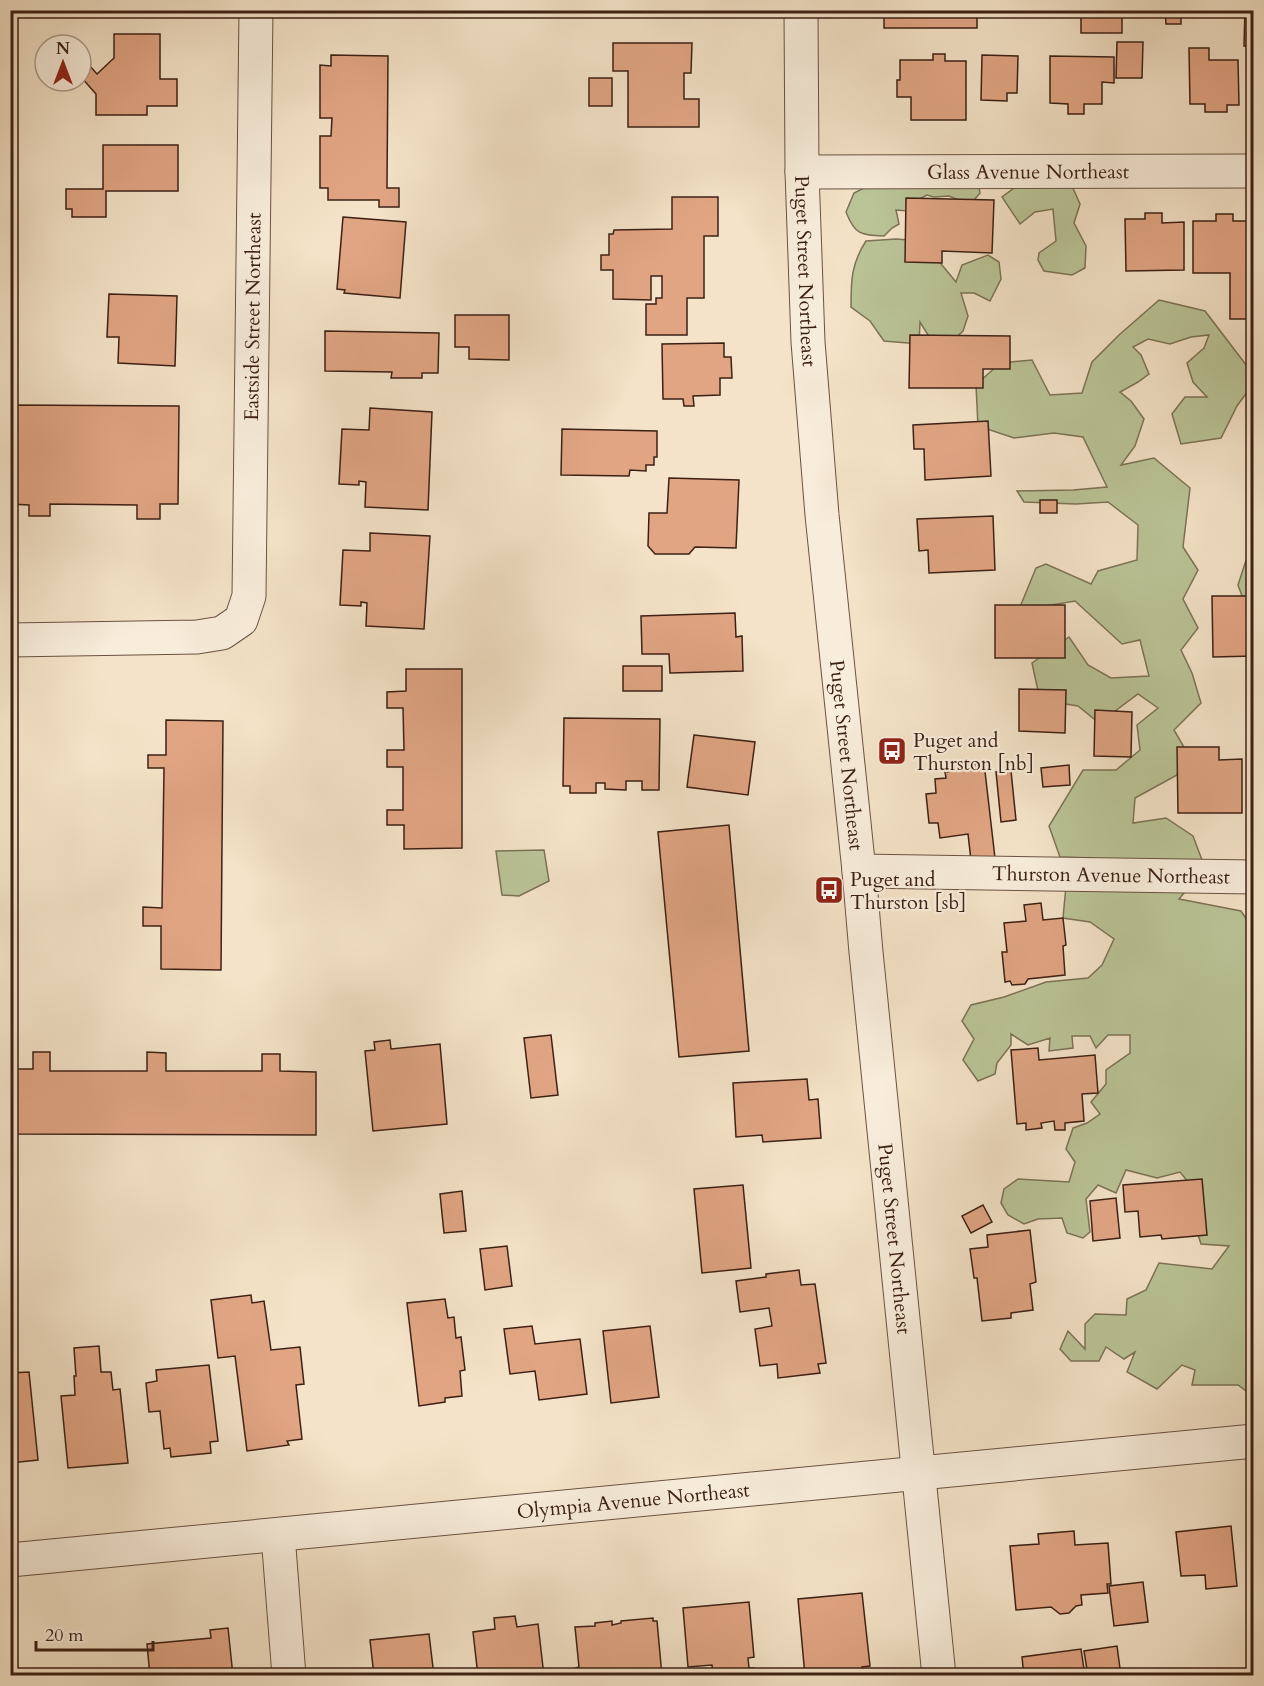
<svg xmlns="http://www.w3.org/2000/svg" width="1264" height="1686" viewBox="0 0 1264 1686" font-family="Cardo,serif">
<rect width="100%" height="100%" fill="#f4e3c8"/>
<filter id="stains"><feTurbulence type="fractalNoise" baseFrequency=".00333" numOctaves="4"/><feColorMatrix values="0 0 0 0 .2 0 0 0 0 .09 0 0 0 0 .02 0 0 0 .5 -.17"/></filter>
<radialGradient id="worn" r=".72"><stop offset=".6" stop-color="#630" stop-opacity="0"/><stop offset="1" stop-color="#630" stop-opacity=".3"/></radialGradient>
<!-- green -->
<g fill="#bac497" stroke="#7c7256" stroke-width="1.5">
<path d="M1018,185L1072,186L1080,204L1074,223L1086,246L1085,268L1072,275L1044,271L1038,260L1039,253L1056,241L1053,209L1035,212L1020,224L1002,197Z"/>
<path d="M979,187L980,193L974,200H959L949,196L934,197L927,195L915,201L909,211L896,210L899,224L892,228L884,236C861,235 855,235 846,212L854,193L864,188Z"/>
<path d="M896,239L922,241L956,282L962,265L988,255L999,262L1001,279L990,301L974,293H961L968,316L963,331L950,343H933L920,322L919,344L884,341L870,321L851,307C851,281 851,264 866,241Z"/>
<path d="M1159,300L1205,311L1253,374V384L1237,406L1221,438L1181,444L1172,414L1185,397H1207L1193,382L1187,363L1204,348L1209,335L1191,337L1170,344L1148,339L1133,347L1141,355L1149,374L1138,382L1120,392L1131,401L1144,419L1135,446L1121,465L1154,458L1190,488L1183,547L1198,570L1183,599L1198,628L1181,650L1192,673L1201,703L1174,730L1184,747L1177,775L1135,798L1133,823L1166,818L1193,836L1205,868L1179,899L1241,911L1253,929V1396L1238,1385H1192L1195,1370L1182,1365L1157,1389L1127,1372L1135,1352L1124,1359L1106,1347L1099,1361H1071L1060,1349L1068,1331L1085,1349V1324L1095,1314L1126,1315L1127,1299L1146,1290L1159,1263L1212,1269L1229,1246L1201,1244L1192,1216L1198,1194L1180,1172L1157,1178L1126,1170L1116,1193L1098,1185L1086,1199L1090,1232L1083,1238L1067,1233L1062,1218L1038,1219L1024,1224L1008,1215L1001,1203L1004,1189L1018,1179L1069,1182L1075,1162L1066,1149L1073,1128L1087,1123L1100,1114L1091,1102L1106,1084V1070L1130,1053V1035H1108L1096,1048L1090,1036H1072L1073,1048L1049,1051L1050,1038L1028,1045L1011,1034V1045L997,1063L995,1074L978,1081L963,1060L974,1039L962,1021L971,1005L1004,997L1046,982L1088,978L1102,965L1114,939L1090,922L1063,918L1066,886L1090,858L1060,857L1049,826L1083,770H1116L1140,750L1137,725L1158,708L1138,694L1099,723L1078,706L1040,700L1032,663L1069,637L1088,665L1111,678L1149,676L1140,640L1122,644L1075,601L1046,606L1020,607L1036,568L1046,564L1091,584L1098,571L1137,560L1138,525L1108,502L1076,504L1024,502L1017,491L1073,490L1107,487L1083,437L1054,433L1014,438L978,426L976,385L1000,363L1032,360L1050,395L1082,393L1092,362L1119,335Z"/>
<path d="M1253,547V621L1249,615L1238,585L1250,548Z"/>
<path d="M544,850L549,881L519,896L502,895L496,851Z"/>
</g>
<!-- building -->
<g fill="#e1a584" stroke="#3d2014" stroke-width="1.5">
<rect x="884" y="10" width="93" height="18"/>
<rect x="1081" y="10" width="41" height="23"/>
<path d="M1165,10H1181V24H1166Z"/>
<path d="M1245,10H1254V46H1244Z"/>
<path d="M114,34H160V79H177V106H147V115H96V94L81,77V56L97,74L114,58Z"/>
<path d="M1117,42H1143L1142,78H1116Z"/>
<path d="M613,43H692L691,73H684V99H699V127H628V71H613Z"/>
<path d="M1189,48H1209V60H1238L1239,105H1227V112H1205V104H1190Z"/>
<path d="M933,54H945V61H966V120H911V97H897V80H900V60H933Z"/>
<path d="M331,55L388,56L387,188H399V207H379V200H328V188H320V136H331L332,118H320V65L331,66Z"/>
<path d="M982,55L1018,56L1017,93H1007V101L981,100Z"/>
<path d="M1050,56L1114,57V83L1102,82V104H1084V114H1068V104L1050,103Z"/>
<rect x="589" y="78" width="23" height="28"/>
<path d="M103,145H178V191H106V217H72V209H66V189H103Z"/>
<path d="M672,197H718V236H704V298H687V335H646V304H656V298H662V276H651V300L613,299V270H601V255H609V234H613L614,230L672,229Z"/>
<path d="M906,198L994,200L992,253L942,251V263L905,262Z"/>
<path d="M1145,213H1162V223L1184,222V270L1126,271L1125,219H1145Z"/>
<path d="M1216,214H1233V221H1253V272H1248V279H1254V319H1230V273H1193V221H1216Z"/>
<path d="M343,217L406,222L400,298L344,293L345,290L337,289Z"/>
<path d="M109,294L177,296L175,366L118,363L119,337H107Z"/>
<path d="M455,315H509V360L469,359V347H455Z"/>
<path d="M325,331L439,333L438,373H422V378H391L392,372L325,371Z"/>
<path d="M910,335L1010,336V369H983V388H909Z"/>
<path d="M724,343V357H731L732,378H720V395L693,396L694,406H684L683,399H663L662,344Z"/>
<path d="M10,405L179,406L178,504H160V519H137V505L50,504V516H29V505L10,504Z"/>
<path d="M370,408L432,412L428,510L365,507L366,482L359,481V485L339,484L342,429L369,430Z"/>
<path d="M988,421L991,476L925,480L924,449H914L913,425Z"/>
<path d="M562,429L657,431V457H654V465H646V471L630,470L629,476L561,475Z"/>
<path d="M669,478L739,480L736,548L695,547L689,554H655L648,546L649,513H667Z"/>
<rect x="1040" y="500" width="17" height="13"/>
<path d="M993,516L995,570L929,573L928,550L919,551L917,519Z"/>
<path d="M370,533L430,536L424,629L366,626L367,603L361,602V606L340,605L343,550L370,551Z"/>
<path d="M1212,596H1254V656L1213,657Z"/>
<rect x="995" y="605" width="70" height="53"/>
<path d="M735,613L736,637L742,636L743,671L670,673L669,654H642L641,616Z"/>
<rect x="623" y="666" width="39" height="25"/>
<path d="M406,669H462V848L404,849V825H387V810H403V767H387V750H404L403,708H387V692L406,691Z"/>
<path d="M1019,689L1066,690L1065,733L1019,731Z"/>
<path d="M1095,710L1132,712L1131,757L1094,756Z"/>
<path d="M564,718L660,719L659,790H642V781H626V790L605,789V783H596V793H570V786H563Z"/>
<path d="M166,720L223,721L221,970L161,969V926H143V907L162,908L164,768H148V755H166Z"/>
<path d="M694,735L755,742L748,795L687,787Z"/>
<path d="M1177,747H1219V760L1242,759V813H1178Z"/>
<path d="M984,763L995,858L971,860L968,834L940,838L938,823H929L926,794L936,793L935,779L946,778L945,772L963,770L962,766Z"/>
<path d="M1069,765L1070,785L1043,787L1041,768Z"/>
<path d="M1011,771L1016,820L1001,822L996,772Z"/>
<path d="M729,825L749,1051L679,1057L658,832Z"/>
<path d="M1041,903L1043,920L1063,918L1066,945L1063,946L1065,975L1028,979L1025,984L1012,985L1010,981L1005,982L1002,952H1007L1004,923L1026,921L1024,905Z"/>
<path d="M551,1035L558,1095L531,1098L524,1038Z"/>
<path d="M390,1040L391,1049L440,1044L447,1124L373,1131L365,1051L375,1050L374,1042Z"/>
<path d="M1038,1048L1039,1060L1095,1055L1098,1093L1082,1094L1084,1121L1065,1123V1130H1055L1054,1121L1041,1123L1042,1128L1026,1130V1123L1017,1124L1011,1050Z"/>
<path d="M33,1052H50V1071H147V1052L166,1053V1071H262V1054H280V1071L316,1072V1135L10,1134V1069H33Z"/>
<path d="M807,1079L809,1100L818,1099L821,1138L763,1142L762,1135L736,1137L733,1083Z"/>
<path d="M1202,1179L1207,1235L1162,1239L1161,1235L1140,1237L1138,1211L1125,1212L1123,1185Z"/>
<path d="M743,1185L751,1268L702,1273L694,1189Z"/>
<path d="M462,1191L466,1231L444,1233L440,1194Z"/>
<path d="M1116,1198L1120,1238L1093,1241L1090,1201Z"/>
<path d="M983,1205L992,1222L971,1233L962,1216Z"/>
<path d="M1030,1230L1036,1282L1030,1284L1033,1310L1011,1313V1318L982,1321L977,1278H974L970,1249L988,1247L987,1235Z"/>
<path d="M507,1246L512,1286L485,1290L480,1249Z"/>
<path d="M799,1270L801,1285L815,1284L826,1363L818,1364L820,1373L778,1378L777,1364L760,1366L755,1329L772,1326L769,1308L740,1312L736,1281L766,1277V1274Z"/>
<path d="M251,1295L252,1303L264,1301L271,1350L300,1347L304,1384L296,1385L302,1439L287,1441L289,1445L247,1451L235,1356L218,1358L211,1300Z"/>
<path d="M445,1299L448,1318L454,1317L456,1338L461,1337L465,1370L460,1371L462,1396L445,1398V1402L419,1406L407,1303Z"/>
<path d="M532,1326L535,1344L580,1339L587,1394L539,1400L535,1371L510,1374L504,1329Z"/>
<path d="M650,1326L659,1397L611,1403L603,1331Z"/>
<path d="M99,1346L101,1372H111L113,1390L120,1389L128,1463L68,1468L61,1396L75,1395L74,1376H76L74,1348Z"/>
<path d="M209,1365L218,1441L210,1442L211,1453L171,1457L170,1448L164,1449L160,1411L149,1412L146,1383L157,1381L156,1370Z"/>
<path d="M29,1372L38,1460L10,1463V1373Z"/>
<path d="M1231,1526L1237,1586L1206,1589L1205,1575L1181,1576L1176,1532Z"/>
<path d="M1074,1531L1075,1545L1108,1543L1111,1584H1107L1108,1593L1081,1595L1082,1605L1076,1606L1069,1613L1060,1614L1051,1607L1016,1610L1010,1546L1039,1544L1038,1534Z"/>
<path d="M1143,1582L1148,1622L1114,1626L1109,1586Z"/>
<path d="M862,1593L870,1666L862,1667L863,1676H805L798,1599Z"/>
<path d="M749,1602L754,1657L748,1658L749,1668H754L755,1676H713L712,1665L688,1667L683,1608Z"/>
<path d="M515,1616L517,1627L538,1624L544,1676H478L473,1632L495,1629L494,1618Z"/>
<path d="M653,1618V1621H657L662,1676H575V1668L579,1667L575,1627L595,1626V1623L612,1621V1625L621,1623V1621Z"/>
<path d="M228,1628L233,1676H150L147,1644L211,1638L210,1630Z"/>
<path d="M429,1634L434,1676H374L370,1640Z"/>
<path d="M1117,1646L1121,1676H1088L1084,1651Z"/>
<path d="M1081,1649L1085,1676H1024L1022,1657Z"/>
</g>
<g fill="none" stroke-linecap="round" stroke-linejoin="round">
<!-- minor casing -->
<g stroke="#6b5141" stroke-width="35">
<g id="minor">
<path id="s1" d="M802,172L1254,171"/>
<path id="s2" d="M10,640L197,637L222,633L241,620L249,596L256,10"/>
<path id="s3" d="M859,871L1254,877"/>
<path d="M278,1535L289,1676"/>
<path id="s4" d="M10,1560L1254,1441"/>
</g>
</g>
<!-- tertiary casing -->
<g stroke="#6b5141" stroke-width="35">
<g id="tertiary">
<path id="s5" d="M801,10L802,172L808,342L822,515L859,871L866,952L939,1676"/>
</g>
</g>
<!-- minor -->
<use href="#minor" stroke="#f8eddb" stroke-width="33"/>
<!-- tertiary -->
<use href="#tertiary" stroke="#f8eddb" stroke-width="33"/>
</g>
<!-- icons -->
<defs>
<g id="bus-square" transform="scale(1.5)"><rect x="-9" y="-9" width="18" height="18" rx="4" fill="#8f2418" stroke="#f8eddb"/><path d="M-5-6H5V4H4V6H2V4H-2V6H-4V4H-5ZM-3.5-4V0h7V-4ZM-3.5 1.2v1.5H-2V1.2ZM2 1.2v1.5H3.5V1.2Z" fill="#fff"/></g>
</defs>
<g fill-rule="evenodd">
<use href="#bus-square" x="892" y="751"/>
<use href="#bus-square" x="829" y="890"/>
</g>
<g text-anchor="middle" stroke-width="4.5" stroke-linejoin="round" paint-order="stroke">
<!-- street labels -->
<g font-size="20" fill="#3d2014" stroke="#f8eddb">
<text dy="7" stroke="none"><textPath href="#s1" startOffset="226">Glass Avenue Northeast</textPath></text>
<text dy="7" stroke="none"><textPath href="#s5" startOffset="261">Puget Street Northeast</textPath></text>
<text dy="7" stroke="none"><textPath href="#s2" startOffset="540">Eastside Street Northeast</textPath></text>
<text dy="7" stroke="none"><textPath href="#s5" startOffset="747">Puget Street Northeast</textPath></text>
<text dy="7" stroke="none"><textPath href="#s3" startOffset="252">Thurston Avenue Northeast</textPath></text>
<text dy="7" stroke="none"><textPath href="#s5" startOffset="1233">Puget Street Northeast</textPath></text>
<text dy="7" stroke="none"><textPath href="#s4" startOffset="626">Olympia Avenue Northeast</textPath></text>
</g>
<!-- poi labels -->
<g font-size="20" fill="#3d2014" stroke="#f8eddb" text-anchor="start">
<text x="913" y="747">Puget and<tspan x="913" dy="23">Thurston [nb]</tspan></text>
<text x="850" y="886">Puget and<tspan x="850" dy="23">Thurston [sb]</tspan></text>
</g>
</g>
<!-- margin -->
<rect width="1264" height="1686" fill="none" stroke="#f4e3c8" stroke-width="36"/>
<rect x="12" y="12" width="1240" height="1662" fill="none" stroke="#3d2014" stroke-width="3"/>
<rect x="18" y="18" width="1228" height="1650" fill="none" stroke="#3d2014" stroke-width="1.5"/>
<!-- north arrow -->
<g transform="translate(63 63)"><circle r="28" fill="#f8eddb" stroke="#ad9b8b" stroke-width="1.5"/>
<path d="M0-4.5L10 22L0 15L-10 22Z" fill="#8f2418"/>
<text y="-9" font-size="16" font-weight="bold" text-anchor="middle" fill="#3d2014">N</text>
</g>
<!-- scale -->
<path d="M36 1641v9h117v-9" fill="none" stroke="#3d2014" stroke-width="3"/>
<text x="45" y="1641" font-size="18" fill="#3d2014" stroke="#f8eddb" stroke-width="4.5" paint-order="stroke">20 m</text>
<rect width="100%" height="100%" filter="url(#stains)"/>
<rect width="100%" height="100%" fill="url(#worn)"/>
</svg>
